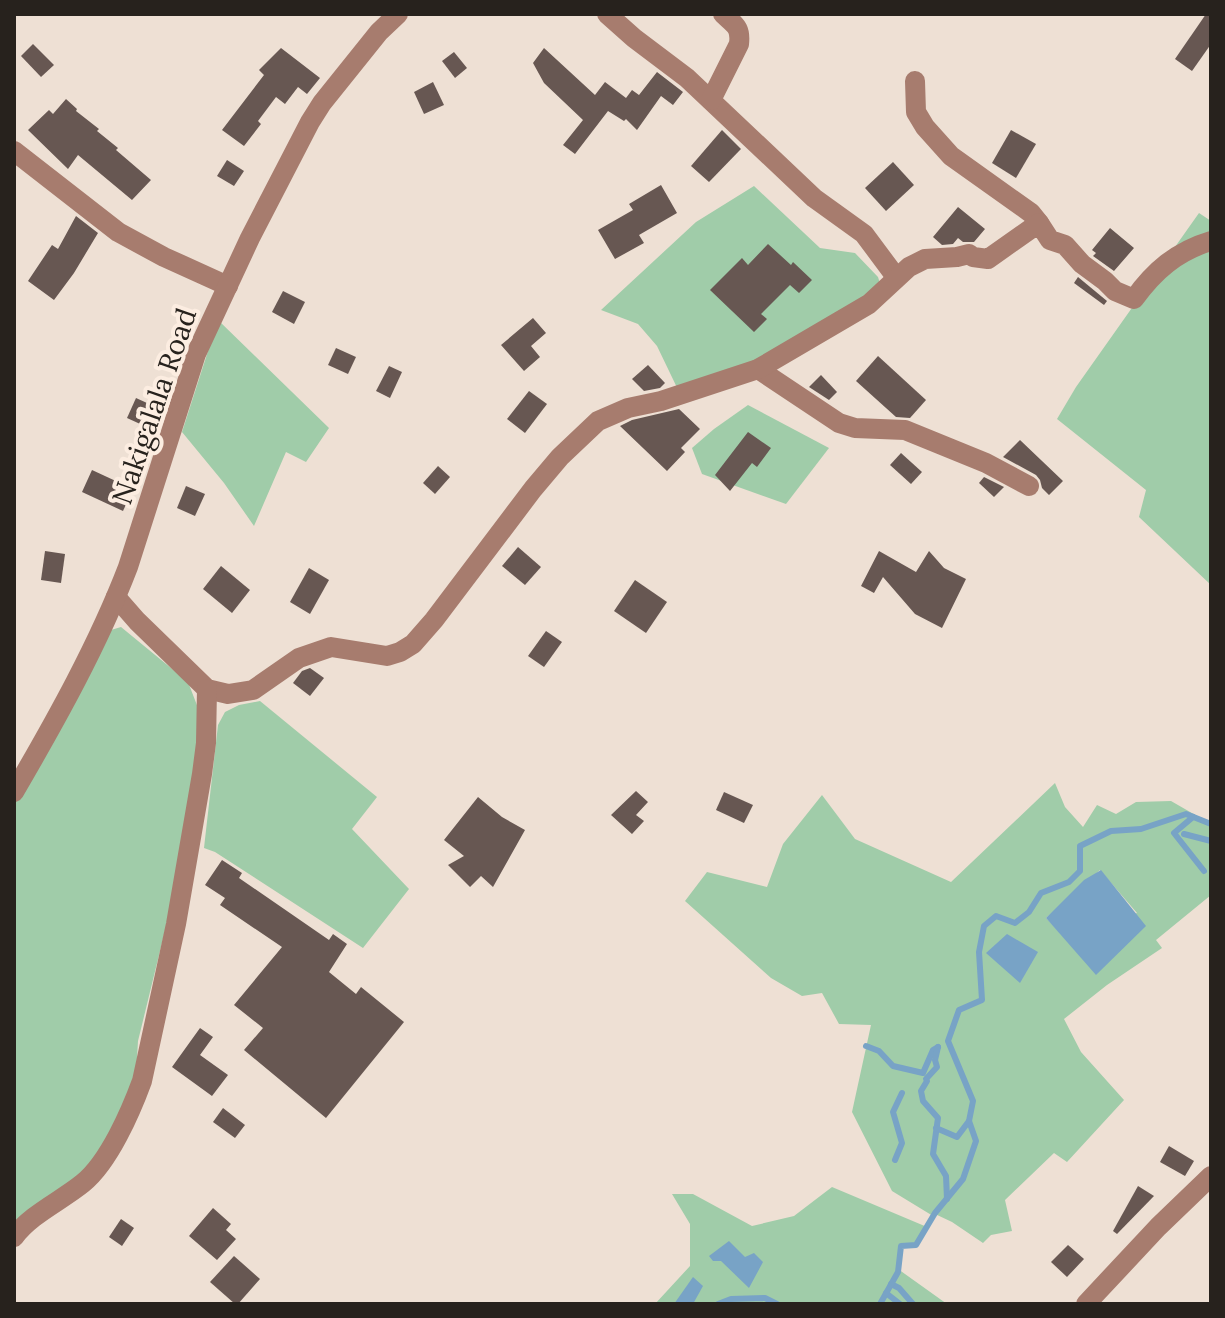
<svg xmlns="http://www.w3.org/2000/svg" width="1225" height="1318" viewBox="0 0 1225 1318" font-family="Lora,serif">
<rect width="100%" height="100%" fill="#eee0d4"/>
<!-- green -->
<g fill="#a0cca9" fill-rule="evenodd">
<path d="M754,186L820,248L855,253L878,277L882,290L824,328L682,398L657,346L638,324L601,310L696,222Z"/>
<path d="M1199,213L1211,221V585L1139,517L1146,490L1057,419L1076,387Z"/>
<path d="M218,320L329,428L306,462L286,452L254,526L224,483L182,432Z"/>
<path d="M748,405L829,448L786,504L702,474L692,448L714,429Z"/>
<path d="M121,627L188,682L200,713L202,747L171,906L138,1041L135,1093L87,1176L14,1226V802L111,630Z"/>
<path d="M260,701L377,797L352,829L409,889L363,948L215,852L204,848L218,725L225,712L239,705Z"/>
<path d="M1055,783L1065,807L1083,827L1097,805L1116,814L1136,802L1171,801L1211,824V895L1156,940L1162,948L1107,985L1064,1019L1081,1052L1124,1100L1067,1162L1054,1153L1005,1200L1012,1231L991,1235L983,1243L952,1222L935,1214L933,1216L892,1191L852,1112L871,1025L839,1024L822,993L802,996L771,978L685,901L707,872L767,887L783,844L822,795L855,839L951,882ZM1100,870L1137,913L1065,938L1046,918Z"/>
<path d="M832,1187L927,1227L916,1245L901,1247L898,1269L947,1304H655L690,1266V1224L672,1194H693L752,1226L794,1216Z"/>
</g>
<!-- water -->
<g fill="#78a3c6">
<path d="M1101,870L1146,926L1096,975L1046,918L1084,880Z"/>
<path d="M1007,934L1038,952L1020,983L986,953Z"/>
<path d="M729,1241L745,1257L754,1253L763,1262L749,1288L721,1261H713L709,1256Z"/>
<path d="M693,1277L703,1286L693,1304H674Z"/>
</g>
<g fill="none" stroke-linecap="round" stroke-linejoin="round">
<!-- stream -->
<g stroke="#78a3c6" stroke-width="6">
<path d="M1193,817L1174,833L1204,871"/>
<path d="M1184,834L1211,841"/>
<path d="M866,1046L879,1051L893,1066L923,1073L933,1050L938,1047"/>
<path d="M938,1047L935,1060L937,1067L926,1079L927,1081L921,1091L923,1101L938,1118L933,1154L946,1176L947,1199"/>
<path d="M936,1128L957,1137L969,1121"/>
<path d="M895,1160L902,1143L893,1112L902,1093"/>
<path d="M891,1284L899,1288L913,1304"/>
<path d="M886,1293L900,1304"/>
<path d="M718,1304L731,1299L765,1298L777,1304"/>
<path d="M880,1304L898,1272L901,1246L916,1245L935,1213L963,1179L976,1141L969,1121L973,1101L948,1041L959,1010L982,1000L979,952L984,926L996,916L1015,923L1029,912L1041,893L1069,882L1080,871V846L1111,831L1141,829L1186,814L1211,824"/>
</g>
</g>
<!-- building -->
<g fill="#675752">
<path d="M1206,14H1211V44L1192,71L1175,59Z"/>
<path d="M33,44L54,65L41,77L21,56Z"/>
<path d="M281,48L320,78L307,94L298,87L285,104L276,97L258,121L261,124L244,146L222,130L264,75L259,70Z"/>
<path d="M544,48L595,95L605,82L626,98L632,90L639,95L657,72L683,92L673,105L661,96L637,130L626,119L624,121L608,111L575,154L563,145L583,120L544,83L533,63Z"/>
<path d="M454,52L467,68L455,78L442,61Z"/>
<path d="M433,82L444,105L424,114L414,92Z"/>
<path d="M66,99L77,109L76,111L99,129L97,131L118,148L116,150L151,180L132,200L78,155L68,169L28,130L49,110L53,114Z"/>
<path d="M722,130L741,149L709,182L691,166Z"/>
<path d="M1011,130L1036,144L1016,178L992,163Z"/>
<path d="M227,160L244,171L234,186L217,176Z"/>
<path d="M893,162L914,185L886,211L865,188Z"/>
<path d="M661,185L677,213L639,235L644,243L615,259L598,230L633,210L629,204Z"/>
<path d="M958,207L985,229L974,242H963L958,238L953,244L942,245L933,237Z"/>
<path d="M76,216L98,233L74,273L54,300L28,281L52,245L58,249Z"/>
<path d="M1110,228L1134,248L1114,271L1093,256L1096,253L1092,250Z"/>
<path d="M768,244L791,265L793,262L812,280L799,293L790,285L761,314L767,319L754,332L710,290L742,258L748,265Z"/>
<path d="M1078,277L1107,301L1104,305L1074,283Z"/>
<path d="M283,291L305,302L294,324L272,312Z"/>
<path d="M533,318L546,333L531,346L540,357L524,371L501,345Z"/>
<path d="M336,348L356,357L348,374L328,365Z"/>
<path d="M878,356L926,400L910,418L896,417L856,381Z"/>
<path d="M648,365L665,383L660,388L644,391L632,379Z"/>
<path d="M389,366L402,372L390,398L376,391Z"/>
<path d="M821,375L837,392L829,400L809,387Z"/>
<path d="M529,391L547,404L525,433L507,419Z"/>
<path d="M136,398L158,408L149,428L127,418Z"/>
<path d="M679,409L700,429L681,448L685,452L667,471L620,426L632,420Z"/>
<path d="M748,432L771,448L757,467L752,463L730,491L715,475Z"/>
<path d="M1020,440L1063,481L1049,495L1042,488L1040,480L1036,475L1003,457Z"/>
<path d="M901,453L922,472L911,484L890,465Z"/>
<path d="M438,466L450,477L435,494L423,483Z"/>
<path d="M92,470L133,489L123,511L82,492Z"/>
<path d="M984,477L1004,487L994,497L979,483Z"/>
<path d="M186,486L205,494L195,516L177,508Z"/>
<path d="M518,547L541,567L525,585L502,566Z"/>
<path d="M45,551L65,554L61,583L41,580Z"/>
<path d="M879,551L916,572L929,551L944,568L966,579L942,628L915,614L883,577L874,593L861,586Z"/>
<path d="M221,566L250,590L232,613L203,589Z"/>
<path d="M309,568L329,580L310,614L290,602Z"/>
<path d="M635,580L667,602L646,633L614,611Z"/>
<path d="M546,631L562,642L544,667L528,656Z"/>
<path d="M310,668L324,678L310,696L293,683L302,671Z"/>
<path d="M636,791L648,802L636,815L644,821L632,834L611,815Z"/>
<path d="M724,792L753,805L744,823L716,810Z"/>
<path d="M478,797L502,817L525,830L493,887L481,876L470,887L448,865L464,856L444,840Z"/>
<path d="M222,860L242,873L239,878L329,940L333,934L347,944L329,972L356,994L361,987L404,1022L326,1118L244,1050L263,1028L234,1005L282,947L220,905L225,898L205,885Z"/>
<path d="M200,1028L213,1037L200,1055L228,1075L212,1096L172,1067Z"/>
<path d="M223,1108L245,1125L235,1138L213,1122Z"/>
<path d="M1169,1146L1194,1161L1185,1176L1160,1162Z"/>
<path d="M1138,1186L1154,1196L1117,1234L1113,1231Z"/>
<path d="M213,1208L231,1224L226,1230L236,1239L217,1260L189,1236Z"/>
<path d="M121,1219L134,1228L122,1246L109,1237Z"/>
<path d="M1068,1245L1084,1259L1067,1277L1051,1262Z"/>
<path d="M234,1256L260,1279L238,1304H235L210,1282Z"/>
</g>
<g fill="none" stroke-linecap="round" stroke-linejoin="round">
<!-- minor -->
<g stroke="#a77c6e" stroke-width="20">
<path d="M607,14L634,38L687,78L814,198L864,234L896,277"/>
<path d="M915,81L916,112L925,127L951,156L1031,213L1039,223"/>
<path d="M711,100L739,44C741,27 735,25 723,14"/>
<path d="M14,151L118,232L164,257L228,286"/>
<path d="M758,369L839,423L855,428L905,430L986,463L1029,486"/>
<path d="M116,597L137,621L207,689L228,694L253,690L299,658L331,647L387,656L400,652L413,644L434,620L533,489L560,457L598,421L628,408L661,401L758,369L869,304L909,267L925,259L957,257L969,254L973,257L988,259L1039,223L1050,240L1065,245L1082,264L1105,281L1115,291L1134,299C1154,271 1177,251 1211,241"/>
<path d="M14,792C56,720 98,645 128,567L196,354L250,238L310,122L322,103L379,32L398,14"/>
<path d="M14,1237C31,1214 61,1201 83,1183C109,1162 131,1111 142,1081L176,924L202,774L206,743L207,689"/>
<path d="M1086,1304L1158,1227L1211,1176"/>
</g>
</g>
<g text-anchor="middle" stroke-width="8" stroke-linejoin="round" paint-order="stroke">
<!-- street labels -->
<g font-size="28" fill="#27221d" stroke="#fcede1">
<text transform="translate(154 406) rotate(-71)" y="10">Nakigalala Road</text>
</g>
</g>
<!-- border -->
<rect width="1225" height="1318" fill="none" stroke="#27221d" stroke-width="32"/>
</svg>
